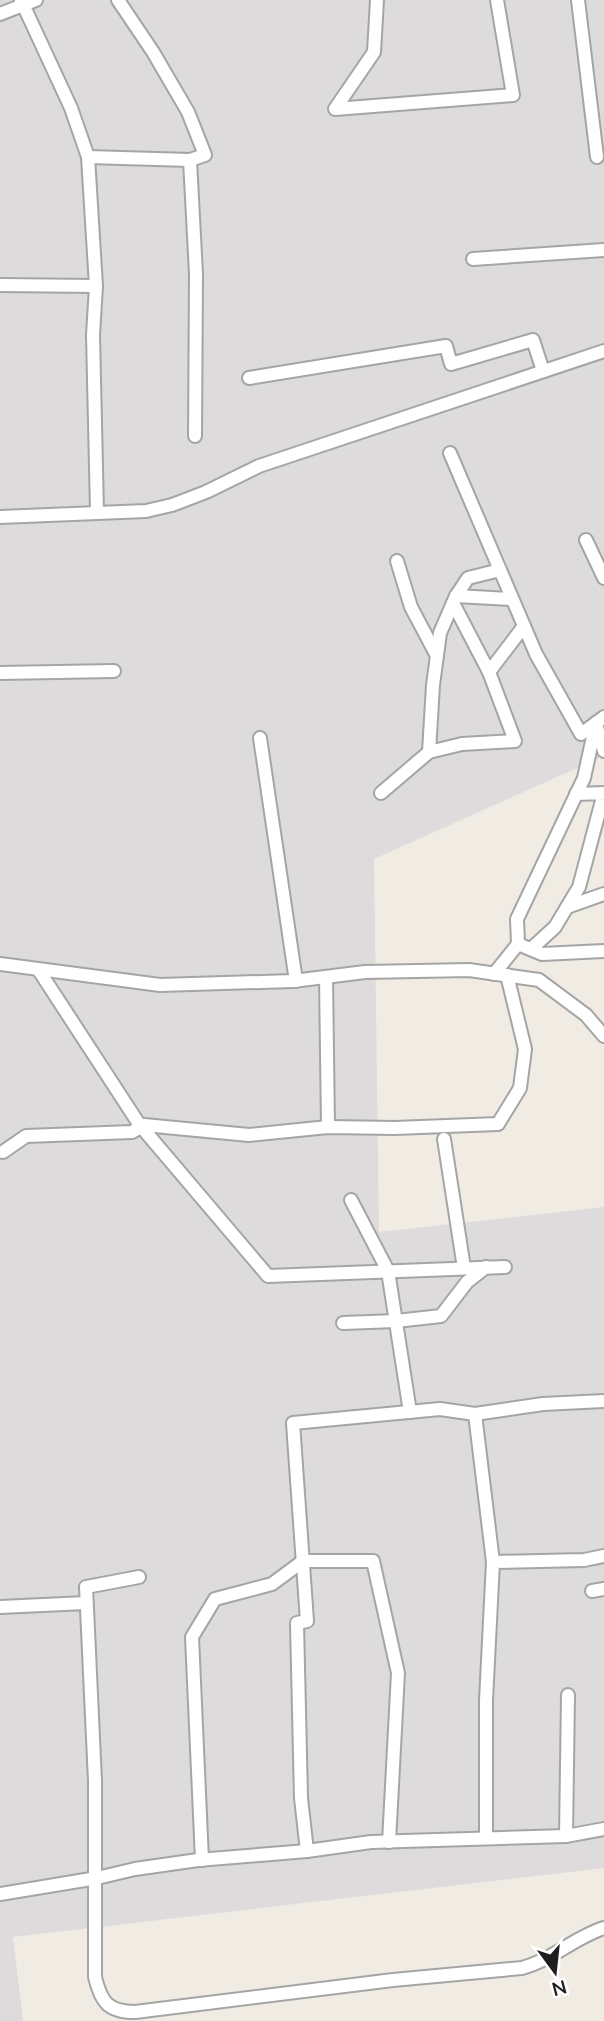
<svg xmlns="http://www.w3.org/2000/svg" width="604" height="2021" viewBox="0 0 604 2021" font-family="Mulish,sans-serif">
<rect width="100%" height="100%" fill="#f0ece4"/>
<!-- residential -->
<path fill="#dddbdb" d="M0,0H604V756L374,859L379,1232L604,1207V1868L13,1937L23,2021H0Z"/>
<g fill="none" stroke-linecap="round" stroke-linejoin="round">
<!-- street casing -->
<g stroke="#a5a5a5" stroke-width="16">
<g id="street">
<path d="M21,0L71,108L88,157L96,286L93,335L97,511"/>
<path d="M377,0L374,52L335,109L513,95L497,0"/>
<path d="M578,0L597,157"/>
<path d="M0,14L36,0"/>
<path d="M88,157L190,160L205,155L188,112L153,52L118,0"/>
<path d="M190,160L196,274L195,436"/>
<path d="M473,259L604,250"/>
<path d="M0,285L96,286"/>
<path d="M249,378L446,346L451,364L533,340L543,371"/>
<path d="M450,453L536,654L581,734L604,717"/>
<path d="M0,517L146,511L172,505L206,492L259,466L604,351"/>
<path d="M586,540L604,578"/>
<path d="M397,561L411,607L437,656"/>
<path d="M456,596L512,599"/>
<path d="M489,672L524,626"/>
<path d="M0,673L114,671"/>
<path d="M596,724L604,751"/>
<path d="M260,738L296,981"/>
<path d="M429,752L462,744L515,741L489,672L453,603"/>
<path d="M381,793L429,752L433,685L440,633L456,596L468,578L500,570"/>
<path d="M567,907L604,894"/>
<path d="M518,944L517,919L584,778L596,723"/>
<path d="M531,949L555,927L579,887L604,793L576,794"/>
<path d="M0,964L160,985L293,981L365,972L469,970L539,980L586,1015L604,1036"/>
<path d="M38,969L139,1124L268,1276L505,1267"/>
<path d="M494,974L518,944L542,954L604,951"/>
<path d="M326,977L328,1127"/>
<path d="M444,1139L464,1268"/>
<path d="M3,1152L26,1136L132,1132L144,1125L249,1135L328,1127L395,1128L498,1124L520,1088L525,1049L507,975"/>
<path d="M351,1200L388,1271L410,1412"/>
<path d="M343,1323L396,1321L441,1316L467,1282L486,1267"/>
<path d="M493,1562L475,1414L543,1404L604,1401"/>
<path d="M139,1577L86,1587L95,1781V1977C101,2002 108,2012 135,2012L393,1980L522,1968C552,1960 575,1937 604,1928"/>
<path d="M592,1591L604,1589"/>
<path d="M0,1607L86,1603"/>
<path d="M566,1836L568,1695"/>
<path d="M486,1838V1700L493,1562L584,1560L604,1556"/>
<path d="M307,1851L301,1798L297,1623L307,1621L293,1423L440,1409L475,1414"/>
<path d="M202,1860L192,1637L215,1599L272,1584L303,1561H373L398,1673L389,1842"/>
<path d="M0,1894L97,1878L135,1869L198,1860L307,1851L371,1842L566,1836L604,1829"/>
</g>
</g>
<!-- street -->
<use href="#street" stroke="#fff" stroke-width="12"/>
</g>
<!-- north arrow -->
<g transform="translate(555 1972) rotate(165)" stroke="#ffffff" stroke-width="5" paint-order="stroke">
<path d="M0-5L12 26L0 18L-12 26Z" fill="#1e1e1e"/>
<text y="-10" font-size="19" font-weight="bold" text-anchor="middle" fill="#1e1e1e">N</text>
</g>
</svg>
